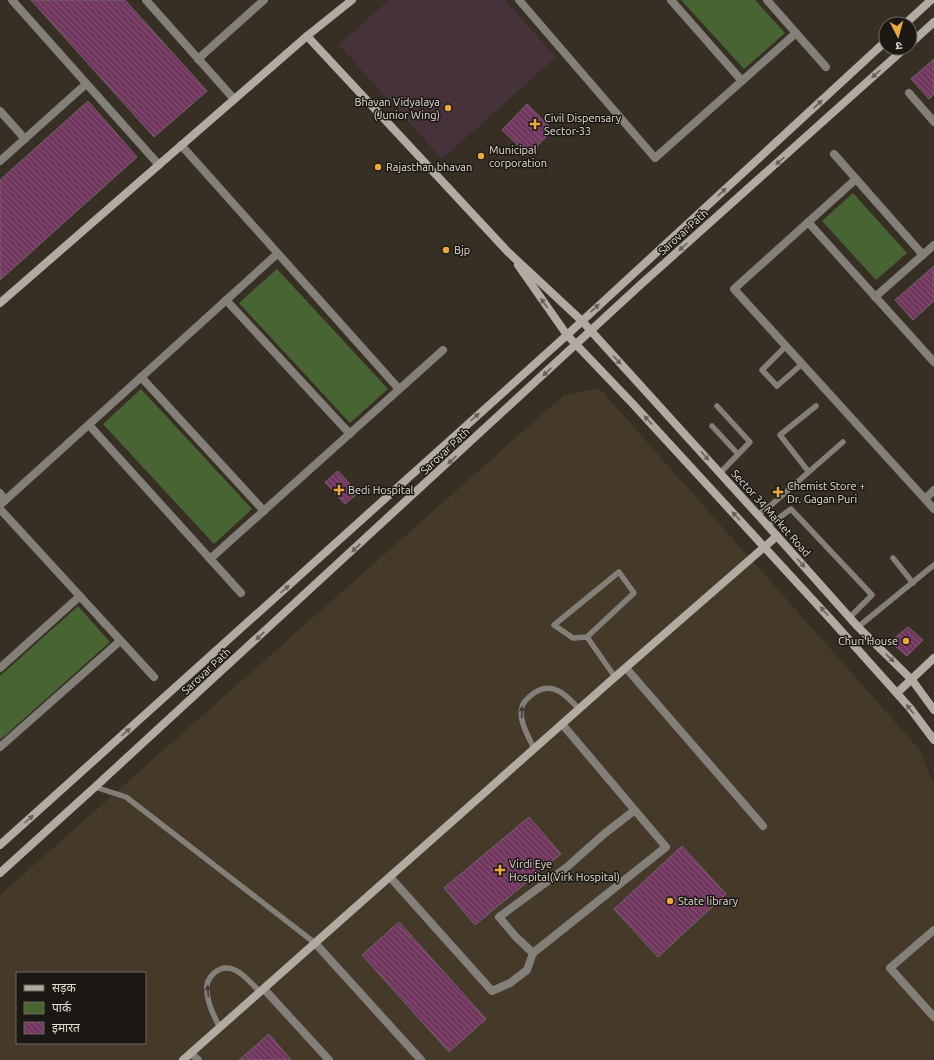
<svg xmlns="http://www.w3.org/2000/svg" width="934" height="1060" viewBox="0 0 934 1060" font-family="Ubuntu,'Noto Sans Devanagari',sans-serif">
<defs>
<pattern id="building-back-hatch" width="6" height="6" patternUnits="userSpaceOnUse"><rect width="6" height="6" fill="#72375f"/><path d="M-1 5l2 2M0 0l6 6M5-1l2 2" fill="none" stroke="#865475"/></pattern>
</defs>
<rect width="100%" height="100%" fill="#372f24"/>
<!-- industrial -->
<path fill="#45392a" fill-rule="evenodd" d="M599,388L920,750L934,785V1060H0V895L563,396ZM17,973H145V1043H17Z"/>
<!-- education -->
<path fill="#45323a" d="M389,0H505L556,57L442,159L339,45Z"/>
<!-- green -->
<g fill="#476432">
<path d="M681,0H755L785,33L744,69Z"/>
<path d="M853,193L907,253L876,280L822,221Z"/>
<path d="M277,269L388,389L350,423L239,303Z"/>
<path d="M141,389L252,509L214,544L103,424Z"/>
<path d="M78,606L110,642L0,740V676Z"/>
</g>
<!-- building -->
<g fill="url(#building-back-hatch)" stroke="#73646d">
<path d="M31,0H125L207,91L154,137Z"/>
<path d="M934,59V94L929,99L911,79Z"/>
<path d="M88,101L137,157L0,280V180Z"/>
<path d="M527,104L553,130L528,155L502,130Z"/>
<path d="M934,266V301L913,320L895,300Z"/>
<path d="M338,471L358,493L345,504L325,482Z"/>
<path d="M908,627L923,640L907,656L890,642Z"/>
<path d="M529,817L561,854L475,925L444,888Z"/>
<path d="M682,846L726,894L658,957L614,909Z"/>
<path d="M399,922L486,1019L449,1052L362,955Z"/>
<path d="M269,1034L291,1060H239Z"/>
</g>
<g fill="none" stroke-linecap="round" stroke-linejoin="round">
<!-- lane -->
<g stroke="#837f79" stroke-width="5.5">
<path d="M786,346L762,370L777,386L802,364"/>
<path d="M717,406L750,442L720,473"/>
<path d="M712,426L738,454"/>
<path d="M808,471L780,435L816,406"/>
<path d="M757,515L770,506L843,442"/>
<path d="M768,526L791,509L872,595L849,618"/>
<path d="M893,558L913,583"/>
<path d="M858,627L934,565"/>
<path d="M587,637L573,638L554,625L619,572L634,593L587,637L615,677"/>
<path d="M534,749C529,737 518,720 522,707C523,701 530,696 534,693C553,680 567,696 579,709"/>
<path d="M95,787L126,797L315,943"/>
<path d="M220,1028C214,1016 207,1003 207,989C206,983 209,978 214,973C232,958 248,980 260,992"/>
</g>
<!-- street -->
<g stroke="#837f79" stroke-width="8">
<path d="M12,0L159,165"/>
<path d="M146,0L234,99"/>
<path d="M519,0L655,158L796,33"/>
<path d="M671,0L742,81"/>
<path d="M767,0L826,67"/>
<path d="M198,59L264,0"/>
<path d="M909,93L934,122"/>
<path d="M0,111L25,139"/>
<path d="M181,145L399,389"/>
<path d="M834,154L923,255"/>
<path d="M0,161L86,84"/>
<path d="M856,179L734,289L934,509"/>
<path d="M808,222L934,362"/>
<path d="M875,297L934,245"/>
<path d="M226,300L350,434"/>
<path d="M141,377L264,511"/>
<path d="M89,425L241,593"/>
<path d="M0,493L5,500"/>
<path d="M925,499L934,490"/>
<path d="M0,505L277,254"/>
<path d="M0,509L154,677"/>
<path d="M210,559L443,350"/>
<path d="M0,668L80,596"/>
<path d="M626,668L763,826"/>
<path d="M562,724L666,847L533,953L516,937L499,917L567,867L604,834L635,810"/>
<path d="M0,747L120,641"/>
<path d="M390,877L492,991L510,983L527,970L533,953"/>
<path d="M934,930L890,968L934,1017"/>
<path d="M315,943L421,1060"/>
<path d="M264,989L329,1060"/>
<path d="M191,1053L198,1060"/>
</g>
<!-- secondary -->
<g stroke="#b1aba1" stroke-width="8">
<path d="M905,24L931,0"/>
<path d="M307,36L508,252L582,321L777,536L858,627L912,680L934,710"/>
<path d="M910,44L934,22"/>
<path d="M518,265L567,335L632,403L834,623L910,708L934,740"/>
<path d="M0,303L307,36L352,0"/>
<path d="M897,693L934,658"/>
<path d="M0,845L567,335L886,41"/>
<path d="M0,873L95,787L638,287L905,48"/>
<path d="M183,1060L615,677L777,536"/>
</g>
</g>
<!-- one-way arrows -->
<defs><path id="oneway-solid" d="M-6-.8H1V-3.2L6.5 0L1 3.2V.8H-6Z"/></defs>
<g fill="#66625a">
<use href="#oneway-solid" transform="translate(876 74) rotate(138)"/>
<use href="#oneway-solid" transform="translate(818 104) rotate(-43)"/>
<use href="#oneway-solid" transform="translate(780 161) rotate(138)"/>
<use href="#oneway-solid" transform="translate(722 192) rotate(-43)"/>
<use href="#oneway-solid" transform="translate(683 247) rotate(138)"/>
<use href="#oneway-solid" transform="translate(544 303) rotate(-125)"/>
<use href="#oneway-solid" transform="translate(595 308) rotate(-43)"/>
<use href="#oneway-solid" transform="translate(617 360) rotate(48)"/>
<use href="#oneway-solid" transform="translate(547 372) rotate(137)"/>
<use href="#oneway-solid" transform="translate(475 417) rotate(-42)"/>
<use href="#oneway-solid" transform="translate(648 420) rotate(-133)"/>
<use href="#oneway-solid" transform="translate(705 456) rotate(48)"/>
<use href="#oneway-solid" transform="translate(452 460) rotate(137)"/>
<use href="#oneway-solid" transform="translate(736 516) rotate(-133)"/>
<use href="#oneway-solid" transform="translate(356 548) rotate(137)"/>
<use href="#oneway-solid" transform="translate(801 563) rotate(48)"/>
<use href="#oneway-solid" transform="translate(285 589) rotate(-42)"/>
<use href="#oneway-solid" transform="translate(824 611) rotate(-132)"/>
<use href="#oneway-solid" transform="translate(260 636) rotate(137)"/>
<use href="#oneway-solid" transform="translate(890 658) rotate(44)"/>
<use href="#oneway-solid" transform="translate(910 709) rotate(-129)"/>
<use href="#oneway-solid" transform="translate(126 732) rotate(-42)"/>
<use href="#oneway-solid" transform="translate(29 819) rotate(-42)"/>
</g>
<g fill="#3f3c37">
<use href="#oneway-solid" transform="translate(522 712) rotate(-88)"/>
<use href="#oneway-solid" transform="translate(208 991) rotate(-94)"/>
</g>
<!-- markers -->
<g fill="#eda83b" stroke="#1b1813" stroke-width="1.5">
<circle cx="448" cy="108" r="4"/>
<path d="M533 118h4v4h4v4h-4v4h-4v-4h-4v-4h4z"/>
<circle cx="481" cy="156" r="4"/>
<circle cx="378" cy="167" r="4"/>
<circle cx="446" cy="250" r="4"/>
<path d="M337 484h4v4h4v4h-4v4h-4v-4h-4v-4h4z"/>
<path d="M776 486h4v4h4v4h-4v4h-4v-4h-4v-4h4z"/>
<circle cx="906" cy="641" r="4"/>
<path d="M498 864h4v4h4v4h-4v4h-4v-4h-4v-4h4z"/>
<circle cx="670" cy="901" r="4"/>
</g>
<g text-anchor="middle" stroke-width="3" stroke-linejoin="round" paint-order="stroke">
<!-- poi labels -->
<g font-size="11" fill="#e1ddd5" stroke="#1b1813" text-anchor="start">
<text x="440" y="106" text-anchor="end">Bhavan Vidyalaya<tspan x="440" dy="13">(Junior Wing)</tspan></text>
<text x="544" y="122">Civil Dispensary<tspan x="544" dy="13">Sector-33</tspan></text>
<text x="489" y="154">Municipal<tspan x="489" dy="13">corporation</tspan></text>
<text x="386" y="171">Rajasthan bhavan</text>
<text x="454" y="254">Bjp</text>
<text x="787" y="490">Chemist Store +<tspan x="787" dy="13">Dr. Gagan Puri</tspan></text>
<text x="348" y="494">Bedi Hospital</text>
<text x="898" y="645" text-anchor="end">Churi House</text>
<text x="509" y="868">Virdi Eye<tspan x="509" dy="13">Hospital(Virk Hospital)</tspan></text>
<text x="678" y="905">State library</text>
</g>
<!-- street labels -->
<g font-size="11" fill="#e1ddd5" stroke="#1b1813">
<text transform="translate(683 232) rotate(-42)" y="4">Sarovar Path</text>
<text transform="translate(445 451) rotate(-43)" y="4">Sarovar Path</text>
<text transform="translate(771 513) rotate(48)" y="4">Sector 34 Market Road</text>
<text transform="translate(206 671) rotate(-43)" y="4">Sarovar Path</text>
</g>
</g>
<!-- legend -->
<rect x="16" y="972" width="130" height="72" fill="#1b1813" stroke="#6a6761"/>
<rect x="24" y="985" width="20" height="6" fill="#b1aba1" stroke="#6a6761"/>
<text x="52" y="992" font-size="12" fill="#e1ddd5">सड़क</text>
<rect x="24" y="1002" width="20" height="12" fill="#476432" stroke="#6a6761"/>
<text x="52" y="1012" font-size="12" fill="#e1ddd5">पार्क</text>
<rect x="24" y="1022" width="20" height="12" fill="url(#building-back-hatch)" stroke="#6a6761"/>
<text x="52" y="1032" font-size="12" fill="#e1ddd5">इमारत</text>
<!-- north arrow -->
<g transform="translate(898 36) rotate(174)"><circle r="19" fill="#1b1813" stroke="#6a6761"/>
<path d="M0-3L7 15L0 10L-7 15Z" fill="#eda83b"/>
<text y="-6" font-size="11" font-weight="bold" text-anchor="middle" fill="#e1ddd5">उ</text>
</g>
</svg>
